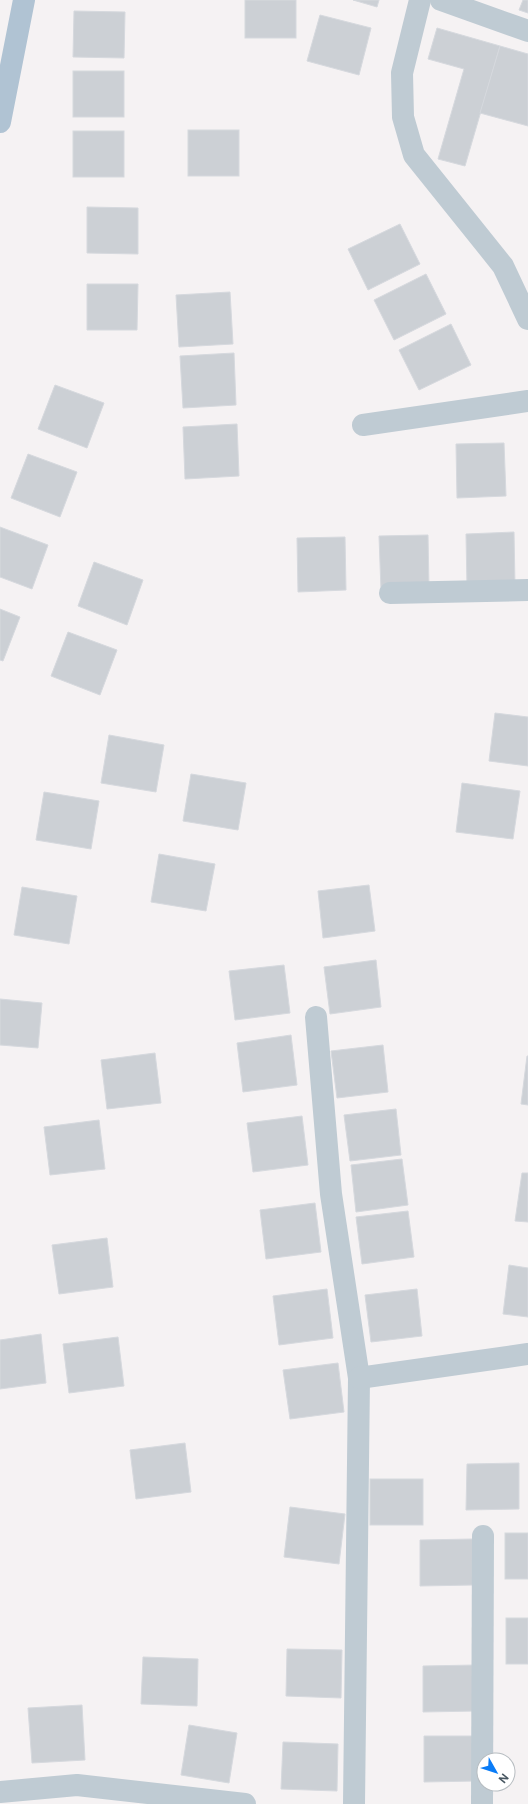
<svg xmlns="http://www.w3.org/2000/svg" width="528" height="1804" viewBox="0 0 528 1804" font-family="'Public Sans',sans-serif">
<rect width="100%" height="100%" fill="#f5f2f3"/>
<!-- building -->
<g fill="#ccd0d5" stroke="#d6d9de">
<rect x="245" y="0" width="51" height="38"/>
<path d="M353,0H379L377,7Z"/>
<path d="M523,0H528V13L519,10Z"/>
<path d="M74,11L125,12L124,58L73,57Z"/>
<path d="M320,15L371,28L359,75L307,61Z"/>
<path d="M437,28L500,46L465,166L438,159L464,69L428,59Z"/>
<path d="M500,46L528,54V126L480,113Z"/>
<rect x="73" y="71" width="51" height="46"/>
<rect x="188" y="130" width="51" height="46"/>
<rect x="73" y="131" width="51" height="46"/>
<path d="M87,207L138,208V254L87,253Z"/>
<path d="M400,224L420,264L368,290L348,249Z"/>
<path d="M426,274L446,314L394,340L374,300Z"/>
<path d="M87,284H138L137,330H87Z"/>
<path d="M230,292L233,344L179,347L176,295Z"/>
<path d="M451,324L471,365L419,390L399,350Z"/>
<path d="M234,353L236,405L183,408L180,356Z"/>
<path d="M55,385L104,403L87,448L38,429Z"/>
<path d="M237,424L239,476L185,479L183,427Z"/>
<path d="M504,443L506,496L457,498L456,444Z"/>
<path d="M28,454L77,472L60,517L11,498Z"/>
<path d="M0,527L48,545L32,589L0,577Z"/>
<path d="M514,532L515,586L467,587L466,534Z"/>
<path d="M428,535L429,588L381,590L379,536Z"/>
<path d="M345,537L346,590L298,592L297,538Z"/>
<path d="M94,562L143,580L127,625L78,606Z"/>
<path d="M0,609L20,617L3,661L0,660Z"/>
<path d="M68,632L117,650L100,695L51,676Z"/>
<path d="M495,713L528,717V766L489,761Z"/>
<path d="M109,735L164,745L156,792L101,783Z"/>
<path d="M191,774L246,783L238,830L183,821Z"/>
<path d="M462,783L520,791L513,839L456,832Z"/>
<path d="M44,792L99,801L91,849L36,840Z"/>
<path d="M159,854L215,864L206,911L151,902Z"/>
<path d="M369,885L375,931L323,938L318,891Z"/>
<path d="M22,887L77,896L69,944L14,935Z"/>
<path d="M376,960L381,1007L330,1014L324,967Z"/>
<path d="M284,965L290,1013L235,1020L229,971Z"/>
<path d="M0,999L42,1003L38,1048L0,1045Z"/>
<path d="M291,1035L297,1085L243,1092L237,1043Z"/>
<path d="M383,1045L388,1092L337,1098L331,1051Z"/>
<path d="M155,1053L161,1103L107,1109L101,1060Z"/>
<path d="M527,1056H528V1105L521,1104Z"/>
<path d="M396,1109L401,1155L350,1161L344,1115Z"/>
<path d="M302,1116L308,1165L253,1172L247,1123Z"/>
<path d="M99,1120L105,1169L50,1175L44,1127Z"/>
<path d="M402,1159L408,1205L356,1212L351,1165Z"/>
<path d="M522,1173H528V1222L515,1221Z"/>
<path d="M315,1203L321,1252L266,1259L260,1210Z"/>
<path d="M408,1211L414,1257L362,1264L356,1217Z"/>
<path d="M107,1238L113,1287L59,1294L52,1245Z"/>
<path d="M509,1265L528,1268V1317L503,1314Z"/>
<path d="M327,1289L333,1338L279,1345L273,1296Z"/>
<path d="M417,1289L422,1336L371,1342L365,1295Z"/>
<path d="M41,1334L46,1383L0,1389V1340Z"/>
<path d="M118,1337L124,1386L69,1393L63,1344Z"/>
<path d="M338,1363L344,1412L290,1419L283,1370Z"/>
<path d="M185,1443L191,1492L136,1499L130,1450Z"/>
<path d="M519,1463V1509L466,1510L467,1464Z"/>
<rect x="370" y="1479" width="53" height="46"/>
<path d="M290,1507L345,1514L339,1564L284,1557Z"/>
<rect x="505" y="1533" width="23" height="46"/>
<path d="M473,1539V1585L420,1586V1540Z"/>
<rect x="506" y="1618" width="22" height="46"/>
<path d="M287,1649L342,1650L341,1698L286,1696Z"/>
<path d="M143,1657L198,1659L197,1706L141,1704Z"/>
<path d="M476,1665V1711L423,1712V1666Z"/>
<path d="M82,1705L85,1760L32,1763L28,1708Z"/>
<path d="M189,1725L237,1733L229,1783L181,1775Z"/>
<path d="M424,1736H477L476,1781L424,1782Z"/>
<path d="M283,1742L338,1744L337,1791L281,1789Z"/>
</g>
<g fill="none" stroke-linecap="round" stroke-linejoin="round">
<!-- minor -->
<g stroke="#bfcbd3" stroke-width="22">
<path d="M420,0L402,73L403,117L414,155L503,266L528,319"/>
<path d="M441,0L528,31"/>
<path d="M363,425L528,401"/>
<path d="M390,593L528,590"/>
<path d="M316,1017L331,1194L359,1378L354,1804"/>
<path d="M359,1378L528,1354"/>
<path d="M0,1792L77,1785L245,1804"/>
<path d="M482,1804L483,1536"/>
</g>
<!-- major -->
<path stroke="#b0c3d3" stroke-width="22" d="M0,122L24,0"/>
</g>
<!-- north arrow -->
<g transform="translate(496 1772) rotate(129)"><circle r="19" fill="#ffffff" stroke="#b6bcc0"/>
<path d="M0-3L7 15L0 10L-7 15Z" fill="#0a7cf7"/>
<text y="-6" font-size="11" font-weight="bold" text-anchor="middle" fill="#485762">N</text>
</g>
</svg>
